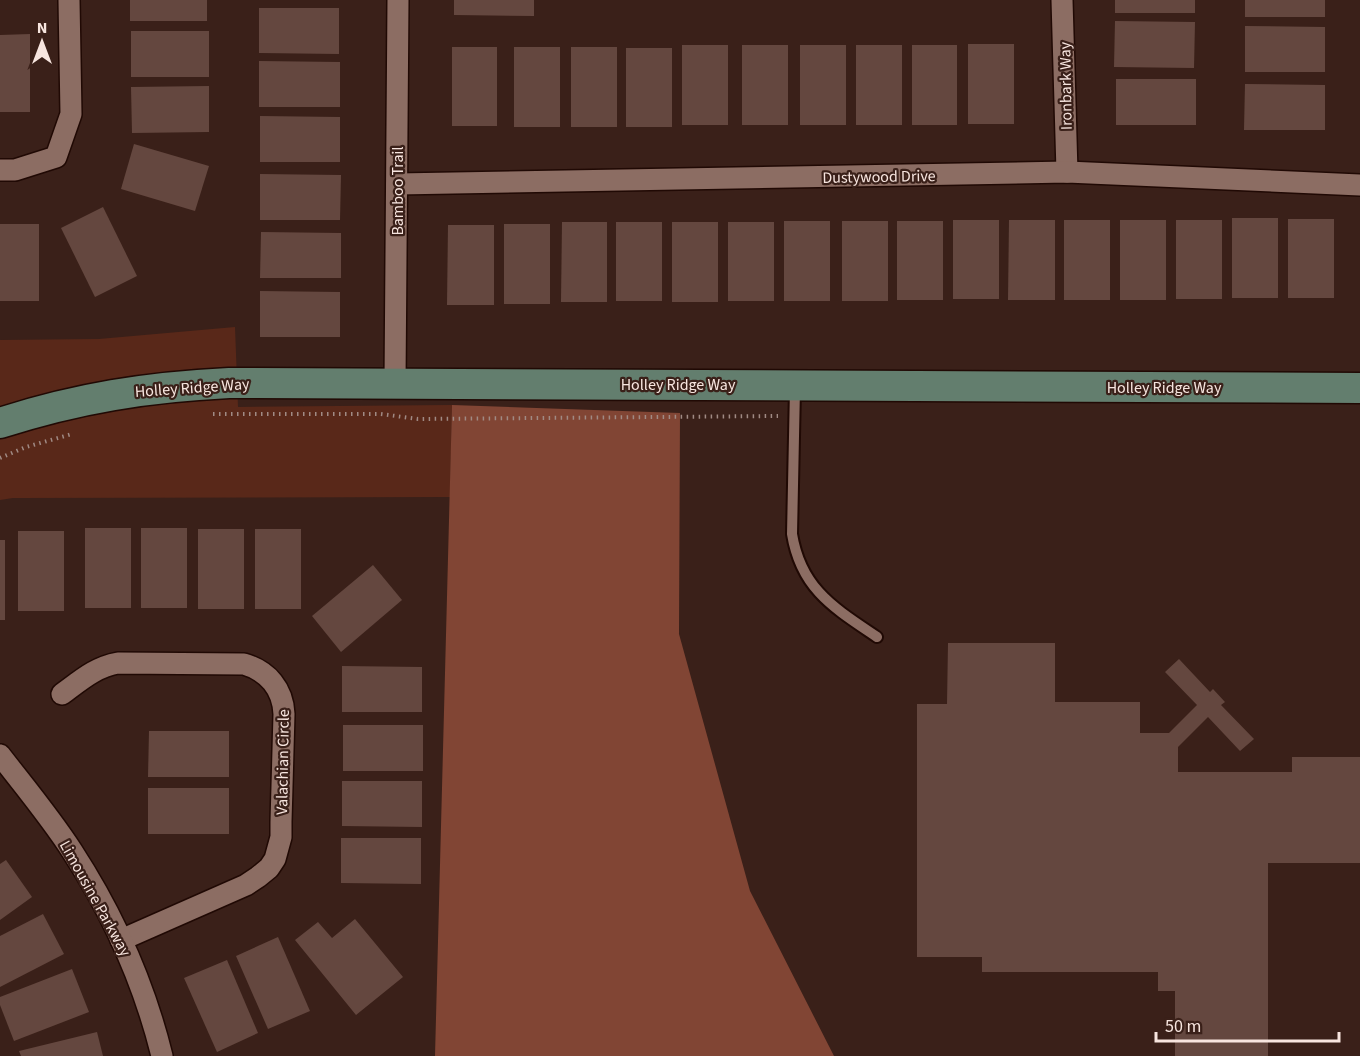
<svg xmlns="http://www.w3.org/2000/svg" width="1360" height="1056" viewBox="0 0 1360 1056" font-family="'Source Sans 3',sans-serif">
<rect width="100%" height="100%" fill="#3a2019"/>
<!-- green -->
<path fill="#592819" d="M235,327L238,407L452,405L450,497L13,498L0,500V340L99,339Z"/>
<!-- forest -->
<path fill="#814534" d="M452,405L680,413L679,634L750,891L834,1056H435Z"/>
<!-- building -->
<g fill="#64473f">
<rect x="130" y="0" width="77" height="21"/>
<path d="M454,0H534V16L454,15Z"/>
<rect x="1115" y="0" width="80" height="13"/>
<rect x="1245" y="0" width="80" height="17"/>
<path d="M259,8H339V54L259,53Z"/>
<path d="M1115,21L1195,22L1194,68L1114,67Z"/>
<path d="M1245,26L1325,27V72H1245Z"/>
<rect x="131" y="31" width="78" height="46"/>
<path d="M30,34V112H0V35Z"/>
<rect x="968" y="44" width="46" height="80"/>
<rect x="682" y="45" width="46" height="80"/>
<rect x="742" y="45" width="46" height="80"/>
<rect x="800" y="45" width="46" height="80"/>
<rect x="856" y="45" width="46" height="80"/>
<rect x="912" y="45" width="45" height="80"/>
<rect x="452" y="47" width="45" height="79"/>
<rect x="514" y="47" width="46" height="80"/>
<rect x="571" y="47" width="46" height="80"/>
<rect x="626" y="48" width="46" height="79"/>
<path d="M259,61L340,62V107H259Z"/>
<rect x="1116" y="79" width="80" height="46"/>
<path d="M1245,84L1325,85V130H1244Z"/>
<path d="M209,86V132L132,133L131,87Z"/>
<path d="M260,116L340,117V162H260Z"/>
<path d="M134,144L209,166L195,211L121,189Z"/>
<path d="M260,174L341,175L340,220H260Z"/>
<path d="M103,207L137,276L95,297L61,228Z"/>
<rect x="1232" y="218" width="46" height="80"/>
<rect x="1288" y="219" width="46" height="79"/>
<rect x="953" y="220" width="46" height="79"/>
<path d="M1009,220H1055V300H1008Z"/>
<rect x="1064" y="220" width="46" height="80"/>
<rect x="1120" y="220" width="46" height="80"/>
<rect x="1176" y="220" width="46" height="79"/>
<rect x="784" y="221" width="46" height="80"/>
<rect x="842" y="221" width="46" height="80"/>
<rect x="897" y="221" width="46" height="79"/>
<path d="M562,222H607V302H561Z"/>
<rect x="616" y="222" width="46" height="79"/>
<rect x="672" y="222" width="46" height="80"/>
<rect x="728" y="222" width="46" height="79"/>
<rect x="0" y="224" width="39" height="77"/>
<rect x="504" y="224" width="46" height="80"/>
<path d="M448,225H494V305H447Z"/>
<path d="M261,232L341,233V278H260Z"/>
<path d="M260,291L340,292V337H260Z"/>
<rect x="85" y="528" width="46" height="80"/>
<rect x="141" y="528" width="46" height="80"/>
<rect x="198" y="529" width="46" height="80"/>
<rect x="255" y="529" width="46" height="80"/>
<rect x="18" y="531" width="46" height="80"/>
<rect x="0" y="540" width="5" height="80"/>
<path d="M373,565L402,600L341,652L312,616Z"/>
<path d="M948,643H1055V702H1140V733H1169L1197,705L1165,672L1179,659L1210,692L1213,689L1225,702L1221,705L1254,739L1240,751L1208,717L1178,747V772H1292V757H1360V863H1268V1056H1175V991H1158V972H982V957H917V704H947Z"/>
<path d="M342,666L422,667V712H342Z"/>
<rect x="343" y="725" width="80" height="46"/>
<path d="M149,731H229V777H148Z"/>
<path d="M342,781H422V827L342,826Z"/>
<rect x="148" y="788" width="81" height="46"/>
<path d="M341,838H421V884L341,883Z"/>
<path d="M6,860L32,897L0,920V864Z"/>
<path d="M43,914L64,954L0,987V936Z"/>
<path d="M355,919L403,977L356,1015L295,940L318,922L332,938Z"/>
<path d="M278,937L310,1011L268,1029L236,956Z"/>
<path d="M227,960L258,1033L217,1052L184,978Z"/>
<path d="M72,969L89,1012L14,1041L0,1005V997Z"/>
<path d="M97,1032L103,1056H21L19,1051Z"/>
</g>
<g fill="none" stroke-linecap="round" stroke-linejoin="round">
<!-- lane casing -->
<g stroke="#200904" stroke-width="14">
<path id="lane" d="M795,388L792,534C801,589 834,608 877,637"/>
</g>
<!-- street casing -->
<g stroke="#200904" stroke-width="24">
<g id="street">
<path d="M1062,0L1067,172"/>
<path d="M0,170H15L56,157L71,114L69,0"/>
<path d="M397,184L1067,172L1360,185"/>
<path d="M395,383L398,0"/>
<path d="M62,694C80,681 95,667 118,663L244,664C268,671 283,689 284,714L281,822V837L275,859L269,868L258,877L246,885L121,940"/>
<path d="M0,755C24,786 50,817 72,851C113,914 144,983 162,1056"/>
</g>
</g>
<!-- secondary casing -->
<g stroke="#200904" stroke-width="33">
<path id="secondary" d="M0,423C78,398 147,387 229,383L1360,388"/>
</g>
<!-- path -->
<g stroke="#a08a84" stroke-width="4" stroke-dasharray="1.5 4.5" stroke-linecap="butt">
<path d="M213,414H381L418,419L778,416"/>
<path d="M0,458L26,447L72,434"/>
</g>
<!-- lane -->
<use href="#lane" stroke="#8c6d63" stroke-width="10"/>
<!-- street -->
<use href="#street" stroke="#8c6d63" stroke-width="21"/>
<!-- secondary -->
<use href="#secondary" stroke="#637e6e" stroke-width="30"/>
</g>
<g text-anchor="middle" stroke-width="4.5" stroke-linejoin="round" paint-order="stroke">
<!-- street labels -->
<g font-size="16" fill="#f7e5df" stroke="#3a2019">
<text transform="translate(1065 86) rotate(-91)" y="6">Ironbark Way</text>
<text transform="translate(879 176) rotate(-1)" y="6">Dustywood Drive</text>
<text transform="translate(397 191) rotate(-90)" y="6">Bamboo Trail</text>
<text x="678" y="390">Holley Ridge Way</text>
<text transform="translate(192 387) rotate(-4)" y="6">Holley Ridge Way</text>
<text x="1164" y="393">Holley Ridge Way</text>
<text transform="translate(282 762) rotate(-89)" y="6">Valachian Circle</text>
<text transform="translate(96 898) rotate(61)" y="6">Limousine Parkway</text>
</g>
</g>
<!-- north arrow -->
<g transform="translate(42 42)" stroke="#3a2019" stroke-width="4.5" paint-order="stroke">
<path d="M0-4.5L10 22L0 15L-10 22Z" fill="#f7e5df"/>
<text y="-9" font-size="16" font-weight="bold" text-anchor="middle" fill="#f7e5df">N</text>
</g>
<!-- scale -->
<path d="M1156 1032v9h183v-9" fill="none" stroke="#f7e5df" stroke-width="3"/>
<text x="1165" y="1032" font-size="18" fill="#f7e5df" stroke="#3a2019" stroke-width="4.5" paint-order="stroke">50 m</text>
</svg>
